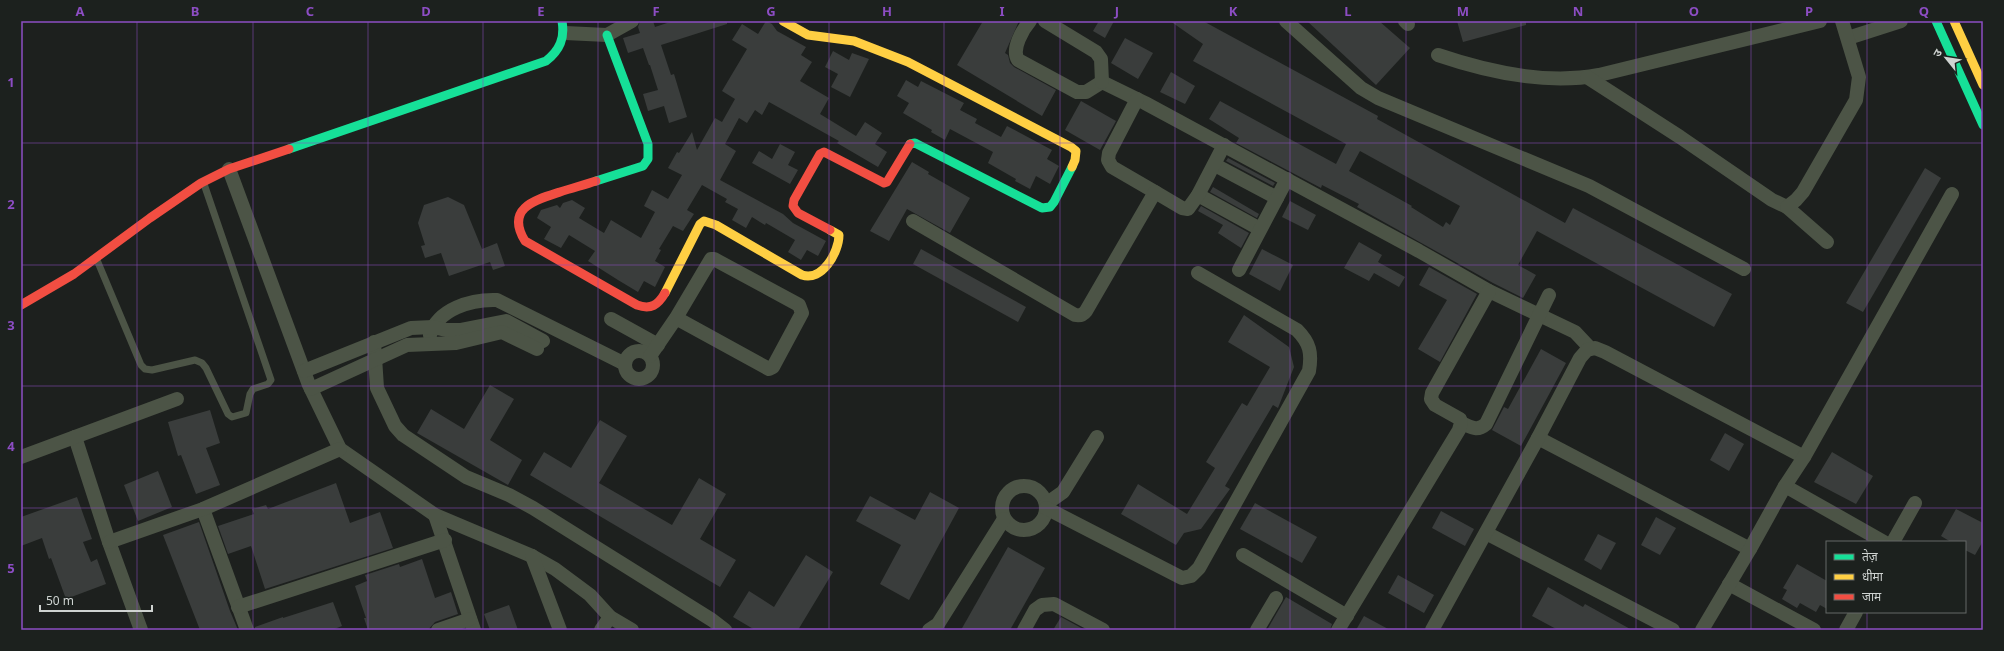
<svg xmlns="http://www.w3.org/2000/svg" width="2004" height="651" viewBox="0 0 2004 651" font-family="'Noto Sans','Noto Sans Devanagari',sans-serif">
<rect width="100%" height="100%" fill="#1d201e"/>
<!-- building -->
<g fill="#3a3d3c" fill-rule="evenodd">
<path d="M640,21H653L655,27L673,21H727V24L661,45L671,75L674,74L687,117L669,123L664,106L648,111L643,94L658,90L650,65H649L643,48L628,53L623,38L640,33L638,27Z"/>
<path d="M766,21L772,24L777,31L806,47L801,55L812,62L800,81L829,98L820,114L856,136L865,122L882,133L875,144L887,152L878,167L837,143L839,141L769,102L762,115L755,110L747,123L739,118L725,144L736,151L720,180L783,214L793,223L826,241L818,256L807,250L801,260L788,252L795,240L766,223L765,225L752,217L746,228L732,220L738,209L725,202L727,199L702,185L687,210L694,214L683,231L673,226L659,249L661,250L655,261L665,267L655,287L644,281L638,292L618,280L588,261L595,251L569,235L561,248L544,239L551,227L537,218L541,210L557,205L560,208L563,203L572,200L585,208L579,218L604,233L611,220L641,238L655,212L644,206L652,190L668,199L682,175L668,168L677,152L679,153L692,132L697,150L715,118L722,122L735,99L722,91L747,49L732,40L742,24L758,34Z"/>
<path d="M983,21H1019L1005,53L1008,55L1010,63L1014,67L1056,90L1042,116L957,65Z"/>
<path d="M1099,21H1114L1105,38L1093,31Z"/>
<path d="M1170,21H1203L1378,116L1377,119L1565,223L1573,208L1732,294L1714,327L1537,231L1518,265L1536,275L1523,298L1493,283L1357,207L1359,204L1322,185L1321,188L1236,143L1239,138L1209,119L1220,101L1336,164L1346,144L1193,61L1203,44ZM1360,151L1460,206L1450,225L1446,222L1443,227L1411,207L1412,206L1349,171Z"/>
<path d="M1307,21H1379L1410,48L1376,85Z"/>
<path d="M1457,21H1526V25L1463,42Z"/>
<path d="M1125,38L1153,53L1138,79L1111,63Z"/>
<path d="M833,51L849,60L852,53L869,59L850,97L831,87L838,74L825,67Z"/>
<path d="M1171,72L1195,86L1185,104L1160,92Z"/>
<path d="M906,80L918,87L921,81L964,103L960,110L977,119L975,123L1001,137L1007,126L1052,150L1047,159L1059,166L1050,184L1036,176L1030,189L1015,181L1016,179L988,163L993,152L950,129L945,140L931,132L932,130L903,113L909,103L897,96Z"/>
<path d="M1081,101L1116,121L1100,150L1065,130Z"/>
<path d="M780,144L795,152L788,165L798,170L790,184L752,163L759,151L772,159Z"/>
<path d="M1228,158L1275,183L1273,186L1226,161Z"/>
<path d="M912,162L929,172L928,174L970,198L950,233L907,209L889,241L870,231Z"/>
<path d="M1925,168L1941,178L1863,312L1846,303Z"/>
<path d="M1213,187L1259,214L1257,218L1210,192Z"/>
<path d="M448,197L464,205L482,249L497,243L505,266L493,270L490,262L449,276L441,253L425,258L421,246L425,245L418,223L424,205Z"/>
<path d="M1290,201L1316,215L1308,230L1282,217Z"/>
<path d="M1201,206L1249,233L1241,248L1218,233L1223,225L1198,211Z"/>
<path d="M1359,242L1382,255L1378,262L1405,277L1399,287L1374,273L1369,281L1344,268Z"/>
<path d="M921,249L1026,307L1018,322L913,264Z"/>
<path d="M1262,249L1293,265L1280,291L1249,274Z"/>
<path d="M1429,267L1477,294L1440,362L1418,349L1447,300L1419,285Z"/>
<path d="M1244,315L1289,347L1294,367L1278,408L1273,405L1225,486L1230,489L1201,529L1184,533L1176,545L1121,514L1138,484L1187,514L1215,468L1206,462L1242,403L1247,406L1270,367L1228,342Z"/>
<path d="M1541,349L1566,363L1521,446L1492,430L1504,407L1508,409Z"/>
<path d="M490,385L514,399L490,440L522,460L508,485L417,433L431,409L464,429Z"/>
<path d="M210,410L220,443L206,448L220,485L196,494L181,455L178,456L168,422Z"/>
<path d="M600,420L627,436L599,483L672,525L699,478L726,494L700,539L736,560L720,587L530,475L544,452L571,468Z"/>
<path d="M1725,433L1744,444L1729,471L1710,460Z"/>
<path d="M1832,452L1873,476L1856,504L1814,482Z"/>
<path d="M158,471L172,507L138,521L124,485Z"/>
<path d="M336,483L350,523L380,512L393,548L265,589L251,546L228,554L218,526L254,514L252,509L266,505L268,509Z"/>
<path d="M930,492L959,508L909,600L880,584L901,545L856,521L870,496L915,520Z"/>
<path d="M77,497L92,539L83,542L91,562L97,559L106,584L66,599L51,558L49,559L42,538L21,546V517Z"/>
<path d="M1255,503L1317,537L1302,563L1240,529Z"/>
<path d="M1956,509L1983,523V541L1975,555L1965,550V542H1951L1941,536Z"/>
<path d="M1441,511L1474,529L1465,546L1432,528Z"/>
<path d="M1656,517L1676,528L1660,555L1641,545Z"/>
<path d="M199,522L230,611L238,630H200L163,535Z"/>
<path d="M1598,534L1616,543L1601,570L1584,560Z"/>
<path d="M1008,547L1045,568L1010,630H961Z"/>
<path d="M806,555L833,572L798,630H755L733,617L749,591L774,607Z"/>
<path d="M422,559L435,598L451,592L458,614L435,622L428,630H368L364,618H366L355,586L367,581L365,575L399,564L400,567Z"/>
<path d="M1797,564L1827,581V609L1820,605L1816,612L1800,603L1797,608L1782,599L1787,590L1783,588Z"/>
<path d="M1398,575L1434,595L1424,613L1388,593Z"/>
<path d="M1548,587L1583,607L1585,604L1632,630H1558L1532,616Z"/>
<path d="M1286,597L1332,624L1330,630H1267Z"/>
<path d="M333,602L342,626L332,630H255V627L283,617V618Z"/>
<path d="M509,605L518,630H490L484,614Z"/>
<path d="M1364,616L1390,630H1356Z"/>
<path d="M1061,617L1085,630H1053Z"/>
</g>
<g fill="none" stroke-linecap="round" stroke-linejoin="round">
<!-- lane -->
<path stroke="#4c5446" stroke-width="7" d="M97,260L141,365L145,369L152,370L195,360L202,363L206,368L228,414L232,417L246,413L250,394L253,389L268,384L271,380L204,184"/>
<!-- street -->
<g stroke="#4c5446" stroke-width="14">
<path d="M1030,21C1023,29 1011,49 1018,60L1077,92H1086L1102,82L1145,103L1419,251L1489,291L1575,332L1590,348"/>
<path d="M1045,21L1096,52L1101,59L1102,82"/>
<path d="M1286,21L1361,88L1378,98L1589,186L1744,269"/>
<path d="M1405,21L1408,24"/>
<path d="M565,33L607,35L632,21"/>
<path d="M1848,38L1901,21"/>
<path d="M1438,55C1488,72 1546,85 1599,75L1820,21"/>
<path d="M1587,77L1680,137L1772,200L1787,207"/>
<path d="M1137,99L1109,153L1108,160L1112,167L1155,192"/>
<path d="M1215,165L1277,198"/>
<path d="M229,169L309,385L340,449L435,515L532,556L555,569L590,595L610,617L632,630"/>
<path d="M1198,195L1260,229"/>
<path d="M913,221L1075,315C1080,316 1083,315 1086,311L1155,192L1182,208L1188,209L1198,195L1224,145"/>
<path d="M1827,242L1787,207L1796,200L1803,192L1856,100L1859,77L1842,21"/>
<path d="M1239,270L1287,179"/>
<path d="M611,319L658,345"/>
<path d="M430,335C438,309 471,299 497,300L625,364"/>
<path d="M374,342L377,388L395,426L403,435L466,477L509,495L533,508L712,620L725,630"/>
<circle cx="639" cy="365" r="14"/>
<path d="M650,356L676,318L711,259H714L799,305L802,313L773,367L769,369L676,318"/>
<path d="M304,371L411,328L433,327L446,330H460L506,321L543,341"/>
<path d="M311,389L407,345L456,343L502,332L537,349"/>
<path d="M1461,423C1471,427 1477,432 1486,424L1549,295"/>
<path d="M75,437L109,542L141,630"/>
<path d="M1538,438L1750,549"/>
<path d="M21,457L177,399"/>
<circle cx="1024" cy="508" r="22"/>
<path d="M1785,486L1884,542"/>
<path d="M1046,504L1063,492L1097,437"/>
<path d="M1046,508L1182,578L1191,576L1199,568L1309,371C1312,353 1310,343 1297,330L1198,273"/>
<path d="M203,509L247,630"/>
<path d="M435,515L474,630"/>
<path d="M1486,533L1673,630"/>
<path d="M109,542L203,509L340,449"/>
<path d="M1893,542L1915,503"/>
<path d="M1243,555L1347,616"/>
<path d="M532,556L560,630"/>
<path d="M1729,584L1814,630"/>
<path d="M238,607L445,540"/>
<path d="M438,630L470,619"/>
<path d="M601,630L610,617"/>
<path d="M929,630L938,624L1004,519"/>
<path d="M1024,630L1035,610L1042,605L1054,604L1103,630"/>
<path d="M1257,630L1276,598"/>
<path d="M1338,630L1459,430L1461,423L1460,419L1435,405L1431,399L1432,393L1489,291"/>
<path d="M1432,630L1538,438L1580,358L1587,350L1595,348L1605,352L1804,457"/>
<path d="M1702,630L1750,549L1785,486L1804,457L1952,194"/>
<path d="M1846,630L1856,612"/>
</g>
<!-- fast -->
<g stroke="#16e098" stroke-width="9">
<path d="M1936,21L1983,125"/>
<path d="M910,144L915,143L1042,208L1050,207L1054,202L1072,167"/>
<path d="M289,149L546,61C560,50 565,38 562,21"/>
<path d="M596,181L643,166L648,159V144L607,35"/>
</g>
<!-- slow -->
<g stroke="#ffcf43" stroke-width="9">
<path d="M783,21L808,35L854,41L908,62L1071,147L1076,151L1075,160L1072,167"/>
<path d="M1954,21L1983,85"/>
<path d="M665,293L700,224L704,221L716,225L802,275C822,282 839,252 839,235L830,230"/>
</g>
<!-- jam -->
<g stroke="#f24e42" stroke-width="9">
<path d="M596,181C584,185 572,188 560,192C535,200 505,208 525,241L637,305C651,310 658,305 665,293"/>
<path d="M830,230L798,213L793,206L794,200L820,154L824,152L884,183L887,182L910,144"/>
<path d="M21,305L74,274L150,218L201,183L229,169L289,149"/>
</g>
</g>
<!-- grid -->
<path fill="none" stroke="#8c4dc3" stroke-width="1" stroke-opacity="0.55" d="M137,21V630M253,21V630M368,21V630M483,21V630M598,21V630M714,21V630M829,21V630M944,21V630M1060,21V630M1175,21V630M1290,21V630M1406,21V630M1521,21V630M1636,21V630M1751,21V630M1867,21V542M21,143H1983M21,265H1983M21,386H1983M21,508H1983M1867,612V630"/>
<!-- border -->
<rect width="2004" height="651" fill="none" stroke="#1c211e" stroke-width="44"/>
<!-- legend -->
<rect x="1826" y="541" width="140" height="72" fill="#1c211e" stroke="#646866"/>
<rect x="1834" y="554" width="20" height="6" fill="#16e098" stroke="#646866"/>
<text x="1862" y="561" font-size="12" fill="#cfd3d1">तेज़</text>
<rect x="1834" y="574" width="20" height="6" fill="#ffcf43" stroke="#646866"/>
<text x="1862" y="581" font-size="12" fill="#cfd3d1">धीमा</text>
<rect x="1834" y="594" width="20" height="6" fill="#f24e42" stroke="#646866"/>
<text x="1862" y="601" font-size="12" fill="#cfd3d1">जाम</text>
<!-- north arrow -->
<g transform="translate(1946 58) rotate(300)" stroke="#1c211e" stroke-width="3" paint-order="stroke">
<path d="M0-3L7 15L0 10L-7 15Z" fill="#cfd3d1"/>
<text y="-6" font-size="11" font-weight="bold" text-anchor="middle" fill="#cfd3d1">उ</text>
</g>
<!-- scale -->
<path d="M40 605v6h112v-6" fill="none" stroke="#cfd3d1" stroke-width="2"/>
<text x="46" y="605" font-size="12" fill="#cfd3d1" stroke="#1c211e" stroke-width="3" paint-order="stroke">50 m</text>
<rect x="22" y="22" width="1960" height="607" fill="none" stroke="#8c4dc3" stroke-width="1.5"/>
<g font-size="13" text-anchor="middle" font-weight="bold" fill="#8c4dc3">
<text x="80" y="16">A</text>
<text x="195" y="16">B</text>
<text x="310" y="16">C</text>
<text x="426" y="16">D</text>
<text x="541" y="16">E</text>
<text x="656" y="16">F</text>
<text x="771" y="16">G</text>
<text x="887" y="16">H</text>
<text x="1002" y="16">I</text>
<text x="1117" y="16">J</text>
<text x="1233" y="16">K</text>
<text x="1348" y="16">L</text>
<text x="1463" y="16">M</text>
<text x="1578" y="16">N</text>
<text x="1694" y="16">O</text>
<text x="1809" y="16">P</text>
<text x="1924" y="16">Q</text>
<text x="11" y="87">1</text>
<text x="11" y="209">2</text>
<text x="11" y="330">3</text>
<text x="11" y="451">4</text>
<text x="11" y="573">5</text>
</g>
</svg>
